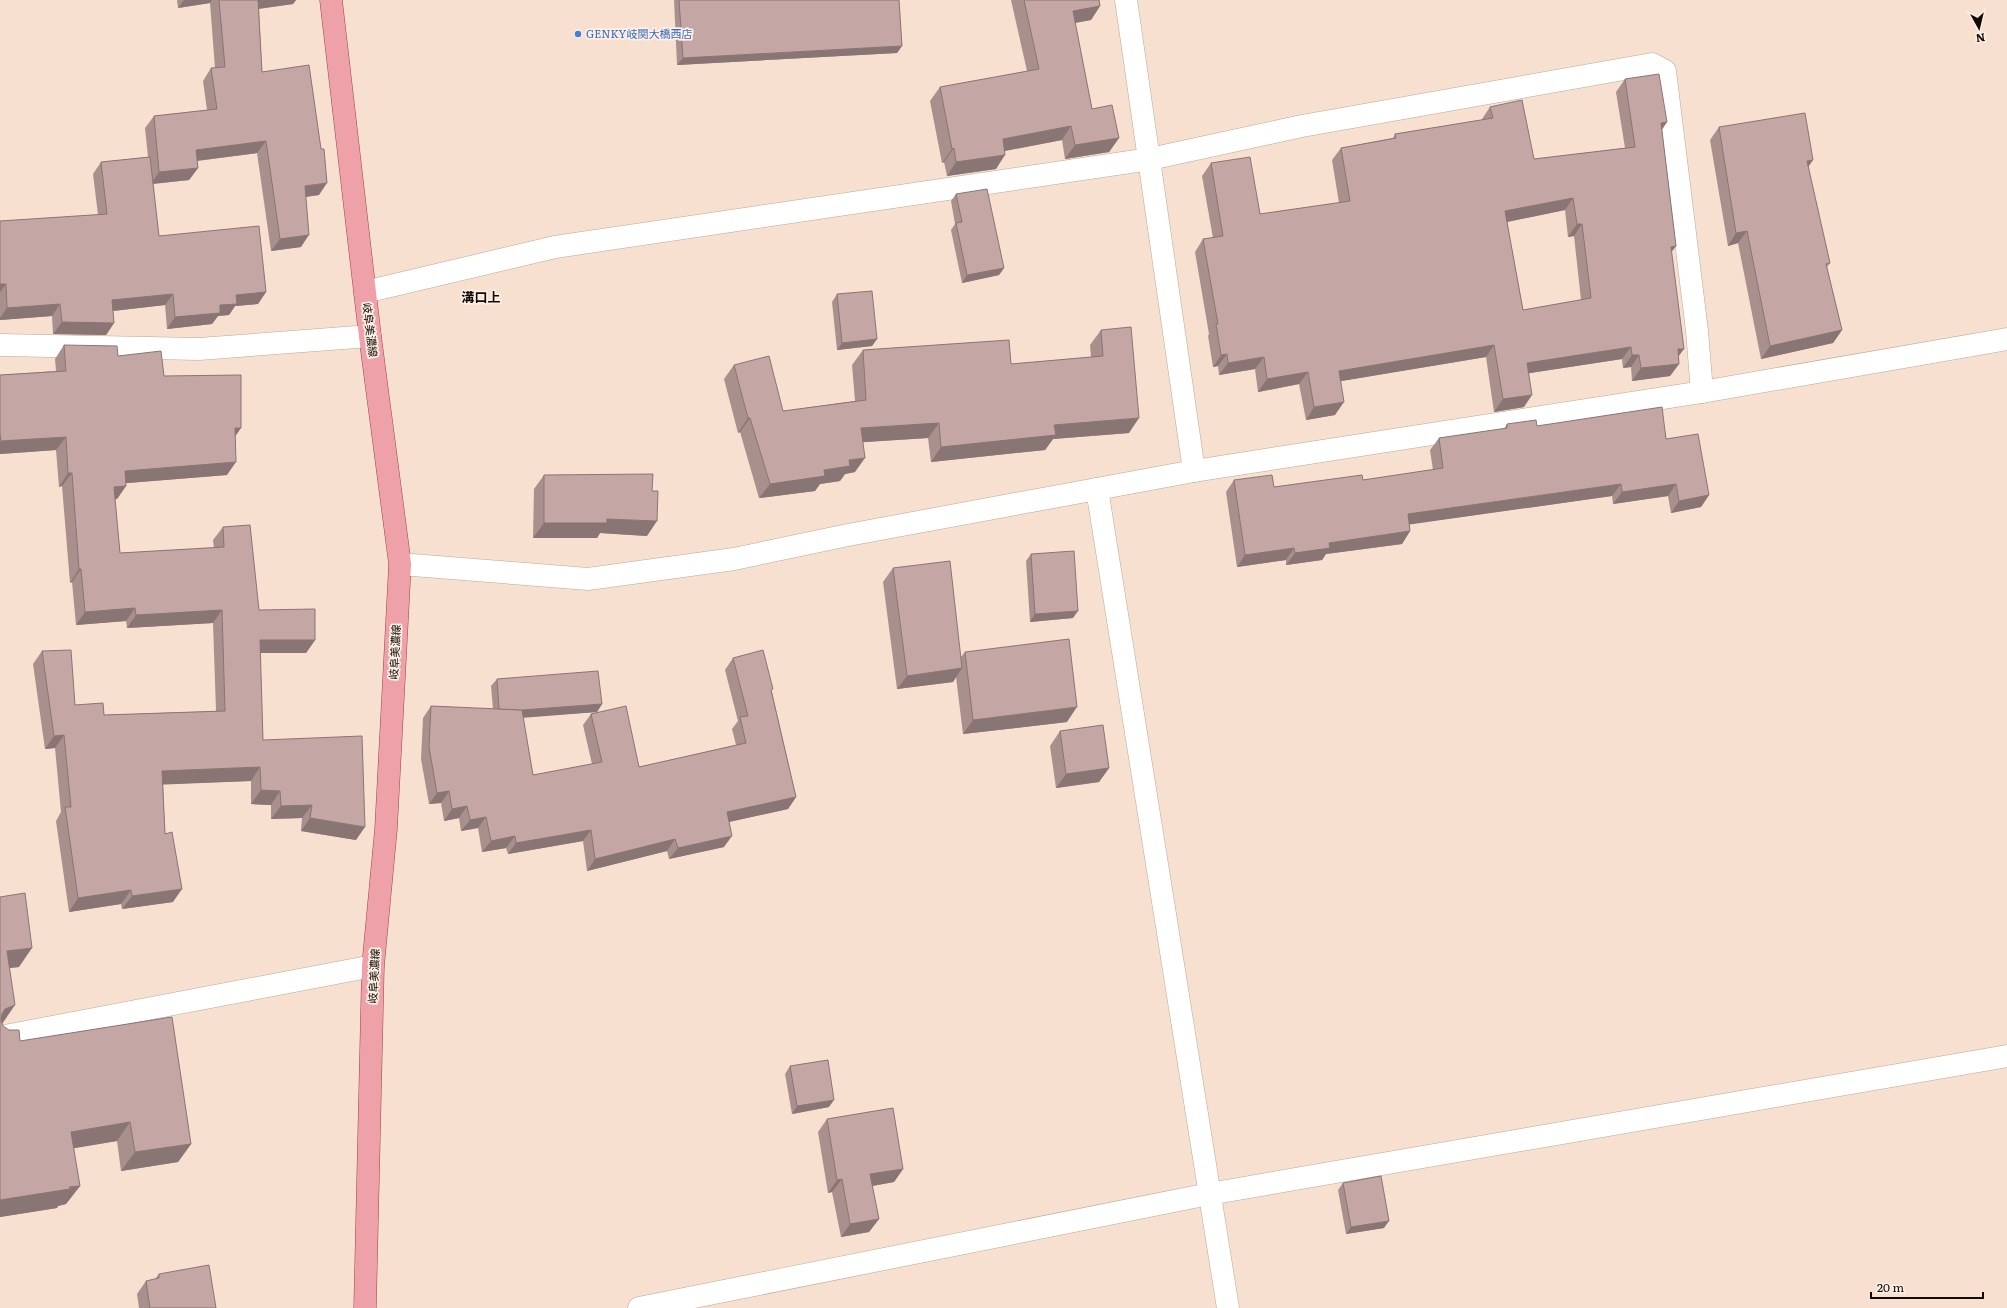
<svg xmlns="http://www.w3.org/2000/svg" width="2007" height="1308" viewBox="0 0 2007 1308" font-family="Literata,'Noto Sans JP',serif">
<rect width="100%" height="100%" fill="#f7e0cf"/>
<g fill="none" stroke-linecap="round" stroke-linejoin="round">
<!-- street casing -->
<g stroke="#bda797" stroke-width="23">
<g id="street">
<path d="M1126,0L1194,471"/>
<path d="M365,292L555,247L1150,159L1302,126L1652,64L1665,71L1697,331L1702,392"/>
<path d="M0,345L199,349L370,336"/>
<path d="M1097,489L1228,1308"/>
<path d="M400,564L588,579L734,559L848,535L1194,471L1702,392L2007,339"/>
<path d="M0,1037L373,966"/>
<path d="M639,1308L1209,1194L2007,1056"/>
</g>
</g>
<!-- primary casing -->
<g stroke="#9a4349" stroke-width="23">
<path id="primary" d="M331,0L370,336L400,564L386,829L373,966L365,1308"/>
</g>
<!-- street -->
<use href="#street" stroke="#fff" stroke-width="22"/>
<!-- primary -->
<use href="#primary" stroke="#eea1a8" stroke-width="22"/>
</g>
<!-- wall -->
<g fill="#a9908d" fill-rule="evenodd">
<path d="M177,0H296L293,4L259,9L262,72L319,195L306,197L301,247L271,251L257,153L197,161L198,168L189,180L153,184L159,236L266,292L258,304L235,306L229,315L218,316L212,324L167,329L165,305L113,311L114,323L106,335L53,334L52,316L0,320V221L98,215L93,174L101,162L148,157L145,128L154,116L207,110L203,81L211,68H215L210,3L178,8Z"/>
<path d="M674,0H899L902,46L897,53L677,65Z"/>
<path d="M1011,0H1099L1100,6L1091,20L1075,23L1092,109L1119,138L1109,152L1065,159L1062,140L1005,151L996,169L947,176L944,162L942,163L930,101L940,87L1027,71Z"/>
<path d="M1625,79L1667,122L1662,130L1676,246L1671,252L1679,364L1670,376L1632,381L1631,367L1623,368L1622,359L1529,373L1524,407L1494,412L1486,357L1340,381L1335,415L1306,420L1299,384L1258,392L1255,369L1219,375L1218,366L1213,367L1208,336L1209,334L1195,252L1203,239L1213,238L1202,176L1211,163L1260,214L1339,203L1332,160L1341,148L1393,138L1395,134L1482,120V119L1490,107L1534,159L1625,148L1616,92ZM1565,210L1568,237L1574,236L1581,300L1523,310L1507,222Z"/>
<path d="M1719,127L1808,167L1830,263L1827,267L1842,330L1833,343L1761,359L1738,243L1728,246L1710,140Z"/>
<path d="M956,194L1004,268L999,275L962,283L951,230L955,224L951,201Z"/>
<path d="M837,294L877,339L872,346L837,350L832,302Z"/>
<path d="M1101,330L1129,433L1053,439L1045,450L931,462L928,438L863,442L855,472L845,474L840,481L820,484L815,491L759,498L740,432L738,433L724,379L734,365L783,411L855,401L852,365L863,350L1011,364L1091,357L1090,345Z"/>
<path d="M64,345L118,356L164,376L235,437L227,475L126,483V486L117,499H115L120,553L214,548L213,540L223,527L259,610L315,640L306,653H260L263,740L356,840L301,831L302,818L271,819V805L251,804V781L163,784L165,834L173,902L122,909L121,904L69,912L56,821L61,812L55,748L45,749L33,664L42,651L75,705L104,715L216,711L213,623L127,628L126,621L76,625L72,582L70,583L62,486L59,487L56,450L0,454V375L56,371L55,359Z"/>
<path d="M1507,424L1537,426L1666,439L1709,495L1701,507L1671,513L1668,496L1613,504L1612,496L1409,524L1410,531L1402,544L1326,554L1322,560L1286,565V560L1237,567L1226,492L1234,480L1274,487L1363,480L1433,470L1430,450L1439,438L1504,429Z"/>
<path d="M544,475L647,536L600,533L597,538H533L534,489Z"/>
<path d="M1031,554L1073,618L1030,622L1026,561Z"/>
<path d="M893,568L961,657L965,652L1067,722L963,734L956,677L953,682L897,689L883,582Z"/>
<path d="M733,658L772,692L796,797L788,809L729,822L724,847L669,859L667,851L587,871L583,841L508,854L506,848L482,852L478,828L461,831L459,818L444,821L441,803L429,804L421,759L423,718L431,706L493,709L491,686L497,679L602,704L597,712L523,717L533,775L592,764L583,725L591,714L639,767L736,745L732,729L738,721L725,670Z"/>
<path d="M1060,731L1109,768L1099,782L1056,788L1050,746Z"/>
<path d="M0,897L19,967L10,968L2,1023L3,1026L20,1041L191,1144L178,1162L121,1171L117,1141L73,1148L80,1186L66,1204L58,1206L57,1208L0,1217Z"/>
<path d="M790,1066L829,1107L792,1114L785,1074Z"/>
<path d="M827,1119L903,1169L894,1182L872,1186L879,1219L869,1232L841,1237L832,1192L828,1193L818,1132Z"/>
<path d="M1343,1183L1384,1228L1346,1234L1338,1190Z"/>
<path d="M159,1274L216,1308H139L137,1294L146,1281L155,1279Z"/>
</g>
<!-- shaded-wall -->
<g fill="#897573">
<path d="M184,0H212L210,3L178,8Z"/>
<path d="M257,0H296L293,4L249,10Z"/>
<path d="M1100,6L1091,20L1063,25L1073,11Z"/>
<path d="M902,46L897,53L677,65L683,58Z"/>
<path d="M1667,122L1658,134L1661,123Z"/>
<path d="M1071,126L1062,140L993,153L1003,139Z"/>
<path d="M1119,138L1109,152L1065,159L1075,145Z"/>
<path d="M266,141L257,153L187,162L196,150Z"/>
<path d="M954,148L944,162L942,163L952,149Z"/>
<path d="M1005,155L996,169L947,176L956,162Z"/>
<path d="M1813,160L1804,173L1807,161Z"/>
<path d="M198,168L189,180L151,184L159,172Z"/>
<path d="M327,183L319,195L296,198L305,186Z"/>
<path d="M1573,198L1565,210L1497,224L1505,211Z"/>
<path d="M1577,224H1582L1574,236L1568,237Z"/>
<path d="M1747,231L1738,243L1728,246L1736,233Z"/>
<path d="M309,235L301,247L271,251L280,239Z"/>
<path d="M1676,246L1667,258L1671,247Z"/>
<path d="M1004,268L999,275L962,283L967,275Z"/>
<path d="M0,284H6L0,292Z"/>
<path d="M266,292L258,304L235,306L229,315L218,316L212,324L167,329L175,317L220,305L236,295Z"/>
<path d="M173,294L165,305L104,312L112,300Z"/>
<path d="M60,304L52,316L0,320V318L7,308Z"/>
<path d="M62,322L114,323L106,335L53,334Z"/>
<path d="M1842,330L1833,343L1761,359L1770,346Z"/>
<path d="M877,339L872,346L837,350L842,343Z"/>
<path d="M1494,345L1486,357L1330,383L1339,371Z"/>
<path d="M1631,347L1622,359L1518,375L1527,363Z"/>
<path d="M1678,349H1684L1675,361Z"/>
<path d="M1227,354L1218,366L1213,367L1221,355Z"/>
<path d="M1632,355H1639L1631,367L1623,368Z"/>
<path d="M1264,357L1255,369L1219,375L1228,363Z"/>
<path d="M1679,364L1670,376L1632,381L1641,368Z"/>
<path d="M1308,372L1299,384L1258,392L1267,379Z"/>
<path d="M1532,395L1524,407L1494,412L1503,399Z"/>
<path d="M1344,402L1335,415L1306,420L1314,407Z"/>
<path d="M748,418H750L740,432L738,433Z"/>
<path d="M1139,418L1129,433L1053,439L1045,450L931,462L941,447L1054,425Z"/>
<path d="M939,423L928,438L851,443L861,428Z"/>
<path d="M235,428H241L232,441Z"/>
<path d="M66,437L56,450L0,454V442L1,441Z"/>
<path d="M865,458L855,472L845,474L840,481L820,484L815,491L759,498L770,484L824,470L849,460Z"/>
<path d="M236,462L227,475L116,484L125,471Z"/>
<path d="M68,473H72L62,486L59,487Z"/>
<path d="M1621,484L1612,496L1399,526L1408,514Z"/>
<path d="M1676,484L1668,496L1613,504L1622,492Z"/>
<path d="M126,486L117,499L105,500L114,487Z"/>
<path d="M1709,495L1701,507L1671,513L1679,501Z"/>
<path d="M607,519L657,521L647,536L600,533L597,538H533L544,523Z"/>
<path d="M1410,531L1402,544L1326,554L1322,560L1286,565L1295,553L1329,543Z"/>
<path d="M1294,548L1286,560L1237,567L1245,555Z"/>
<path d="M79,569H81L72,582L70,583Z"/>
<path d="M135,608L126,621L76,625L85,612Z"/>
<path d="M222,610L213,623L127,628L136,615Z"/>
<path d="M1078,611L1073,618L1030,622L1035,614Z"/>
<path d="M260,640H315L306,653H251Z"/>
<path d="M962,668L953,682L897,689L907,676Z"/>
<path d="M602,704L597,712L494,720L499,712Z"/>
<path d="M1077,707L1067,722L963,734L973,720Z"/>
<path d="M64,735L55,748L45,749L54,736Z"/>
<path d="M260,767L251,781L153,785L162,771Z"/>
<path d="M1109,768L1099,782L1056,788L1066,774Z"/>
<path d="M261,790L280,791L271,805L251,804Z"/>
<path d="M449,791L441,803L429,804L437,793Z"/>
<path d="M796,797L788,809L719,824L727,812Z"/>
<path d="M312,805L302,818L271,819L281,806Z"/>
<path d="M467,806L459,818L444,821L452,809Z"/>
<path d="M486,817L478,828L461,831L470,820Z"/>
<path d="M310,818L365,827L356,840L301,831Z"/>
<path d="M591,830L583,841L508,854L516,843Z"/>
<path d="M515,836L506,848L482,852L491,841Z"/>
<path d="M732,836L724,847L669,859L678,848Z"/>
<path d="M675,839L667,851L587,871L595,859Z"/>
<path d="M182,889L173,902L122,909L132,896Z"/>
<path d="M131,890L121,904L69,912L78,898Z"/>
<path d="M32,948L19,967L0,969L7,951Z"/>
<path d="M15,1005L2,1024L0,1016L5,1009Z"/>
<path d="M834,1100L829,1107L792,1114L797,1106Z"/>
<path d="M130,1122L117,1141L58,1151L71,1132Z"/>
<path d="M191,1144L178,1162L121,1171L135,1152Z"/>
<path d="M903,1169L894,1182L861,1188L870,1174Z"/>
<path d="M842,1179L832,1192L828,1193L837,1180Z"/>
<path d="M80,1186L66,1204L58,1206L57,1208L0,1217V1200Z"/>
<path d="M879,1219L869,1232L841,1237L850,1224Z"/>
<path d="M1389,1221L1384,1228L1346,1234L1351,1227Z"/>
</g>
<!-- building -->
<g fill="#c4a7a4" stroke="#897573" fill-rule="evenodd">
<path d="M219,0H258L262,72L309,65L321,149H324L327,183L305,186L309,235L280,239L266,141L196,150L198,168L159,172L154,116L217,109L211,68L225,67Z"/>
<path d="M679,0H899L902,46L683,58Z"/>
<path d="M1024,0H1099L1100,6L1073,11L1092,109L1112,105L1119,138L1075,145L1071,126L1003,139L1005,155L956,162L954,148L952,149L940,87L1039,69Z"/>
<path d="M1659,74L1667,122L1661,123L1676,246L1671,247L1684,349H1678L1679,364L1641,368L1639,355H1632L1631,347L1527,363L1532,395L1503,399L1494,345L1339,371L1344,402L1314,407L1308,372L1267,379L1264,357L1228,363L1227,354L1221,355L1216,324H1218L1203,239L1223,236L1211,163L1250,157L1260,214L1350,201L1341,148L1396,138L1395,134L1493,118L1490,107L1522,100L1534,159L1635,147L1625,79ZM1573,198L1577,224H1582L1591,298L1523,310L1505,211Z"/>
<path d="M1805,113L1813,160L1807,161L1830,263L1826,264L1842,330L1770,346L1747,231L1736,233L1719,127Z"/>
<path d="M150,157L159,236L259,226L266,292L236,295L237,304L220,305V313L175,317L173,294L112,300L114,323L62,322L60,304L7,308L6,284H0V221L107,214L101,162Z"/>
<path d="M987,189L1004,268L967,275L956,223L962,222L956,194Z"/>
<path d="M872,291L877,339L842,343L837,294Z"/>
<path d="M1131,327L1139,418L1054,425L1056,435L941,447L939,423L861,428L865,458L849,460L850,466L824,470L825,476L770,484L750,418H748L734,365L769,356L783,411L866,400L863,350L1009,340L1011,364L1103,356L1101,330Z"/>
<path d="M64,345L117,346L118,356L161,351L164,376L241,375V428H235L236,462L125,471L126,486L114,487L120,553L224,547L223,527L250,525L259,610L315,609V640H260L263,740L362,736L365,827L310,818L312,805L281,806L280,791L261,790L260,767L162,771L165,834L172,832L182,889L132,896L131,890L78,898L65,807H71L64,735L54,736L42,651L71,650L75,705L103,703L104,715L225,711L222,610L136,615L135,608L85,612L81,569H79L72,473H68L66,437L1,441L0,433V375L66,371Z"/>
<path d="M1662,407L1666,439L1698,434L1709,495L1679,501L1676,484L1622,492L1621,484L1408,514L1410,531L1329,543L1330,548L1295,553L1294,548L1245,555L1234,480L1272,475L1274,487L1362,475L1363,480L1443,468L1439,438L1507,428V424L1536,420L1537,426Z"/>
<path d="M653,474L652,491H658L657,521L607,519V523H544V475Z"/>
<path d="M1074,551L1078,611L1035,614L1031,554Z"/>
<path d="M950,561L962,668L907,676L893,568Z"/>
<path d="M1069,639L1077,707L973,720L965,652Z"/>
<path d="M763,650L773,689L771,690L796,797L727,812L732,836L678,848L675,839L595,859L591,830L516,843L515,836L491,841L486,817L470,820L467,806L452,809L449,791L437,793L429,747L431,706L522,710L533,775L602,762L591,714L626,706L639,767L746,743L740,717L748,716L733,658Z"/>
<path d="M598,671L602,704L522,710L499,709L497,679Z"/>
<path d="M1103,725L1109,768L1066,774L1060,731Z"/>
<path d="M25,893L32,948L7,951L15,1005L5,1009L2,1014L1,1020L3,1026L9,1030H19L20,1041L172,1017L191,1144L135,1152L130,1122L71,1132L80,1186L69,1187L70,1189L0,1200V897Z"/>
<path d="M828,1060L834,1100L797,1106L790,1066Z"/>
<path d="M893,1108L903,1169L870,1174L879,1219L850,1224L842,1179L837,1180L827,1119Z"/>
<path d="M1381,1176L1389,1221L1351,1227L1343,1183Z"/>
<path d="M209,1265L216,1308H150L146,1281L159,1278V1274Z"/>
</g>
<!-- markers -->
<circle fill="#3f7fe0" stroke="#fdefe5" stroke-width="1.5" cx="578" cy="34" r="4"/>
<g text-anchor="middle" stroke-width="3.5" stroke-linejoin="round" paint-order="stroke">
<!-- shop labels -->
<g font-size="11" fill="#366cbe" stroke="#fdefe5" text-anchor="start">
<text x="586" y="38">GENKY岐関大橋西店</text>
</g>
<!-- street labels -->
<g font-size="11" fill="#110a05" stroke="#fdefe5">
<text transform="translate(370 330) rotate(83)" y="4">岐阜美濃線</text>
<text transform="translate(395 652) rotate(-87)" y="4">岐阜美濃線</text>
<text transform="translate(374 976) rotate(-87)" y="4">岐阜美濃線</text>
</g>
<!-- quarter labels -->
<g font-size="13" font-weight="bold" fill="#110a05" stroke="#fdefe5">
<text x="481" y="302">溝口上</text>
</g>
</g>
<!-- north arrow -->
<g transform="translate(1979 28) rotate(172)" stroke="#fdefe5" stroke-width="3" paint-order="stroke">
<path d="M0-3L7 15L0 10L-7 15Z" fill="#110a05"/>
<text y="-6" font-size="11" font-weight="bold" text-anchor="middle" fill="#110a05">N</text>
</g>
<!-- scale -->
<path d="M1871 1292v6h112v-6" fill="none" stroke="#110a05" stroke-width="2"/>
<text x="1877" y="1292" font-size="12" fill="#110a05" stroke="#fdefe5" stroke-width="3" paint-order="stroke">20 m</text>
</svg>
